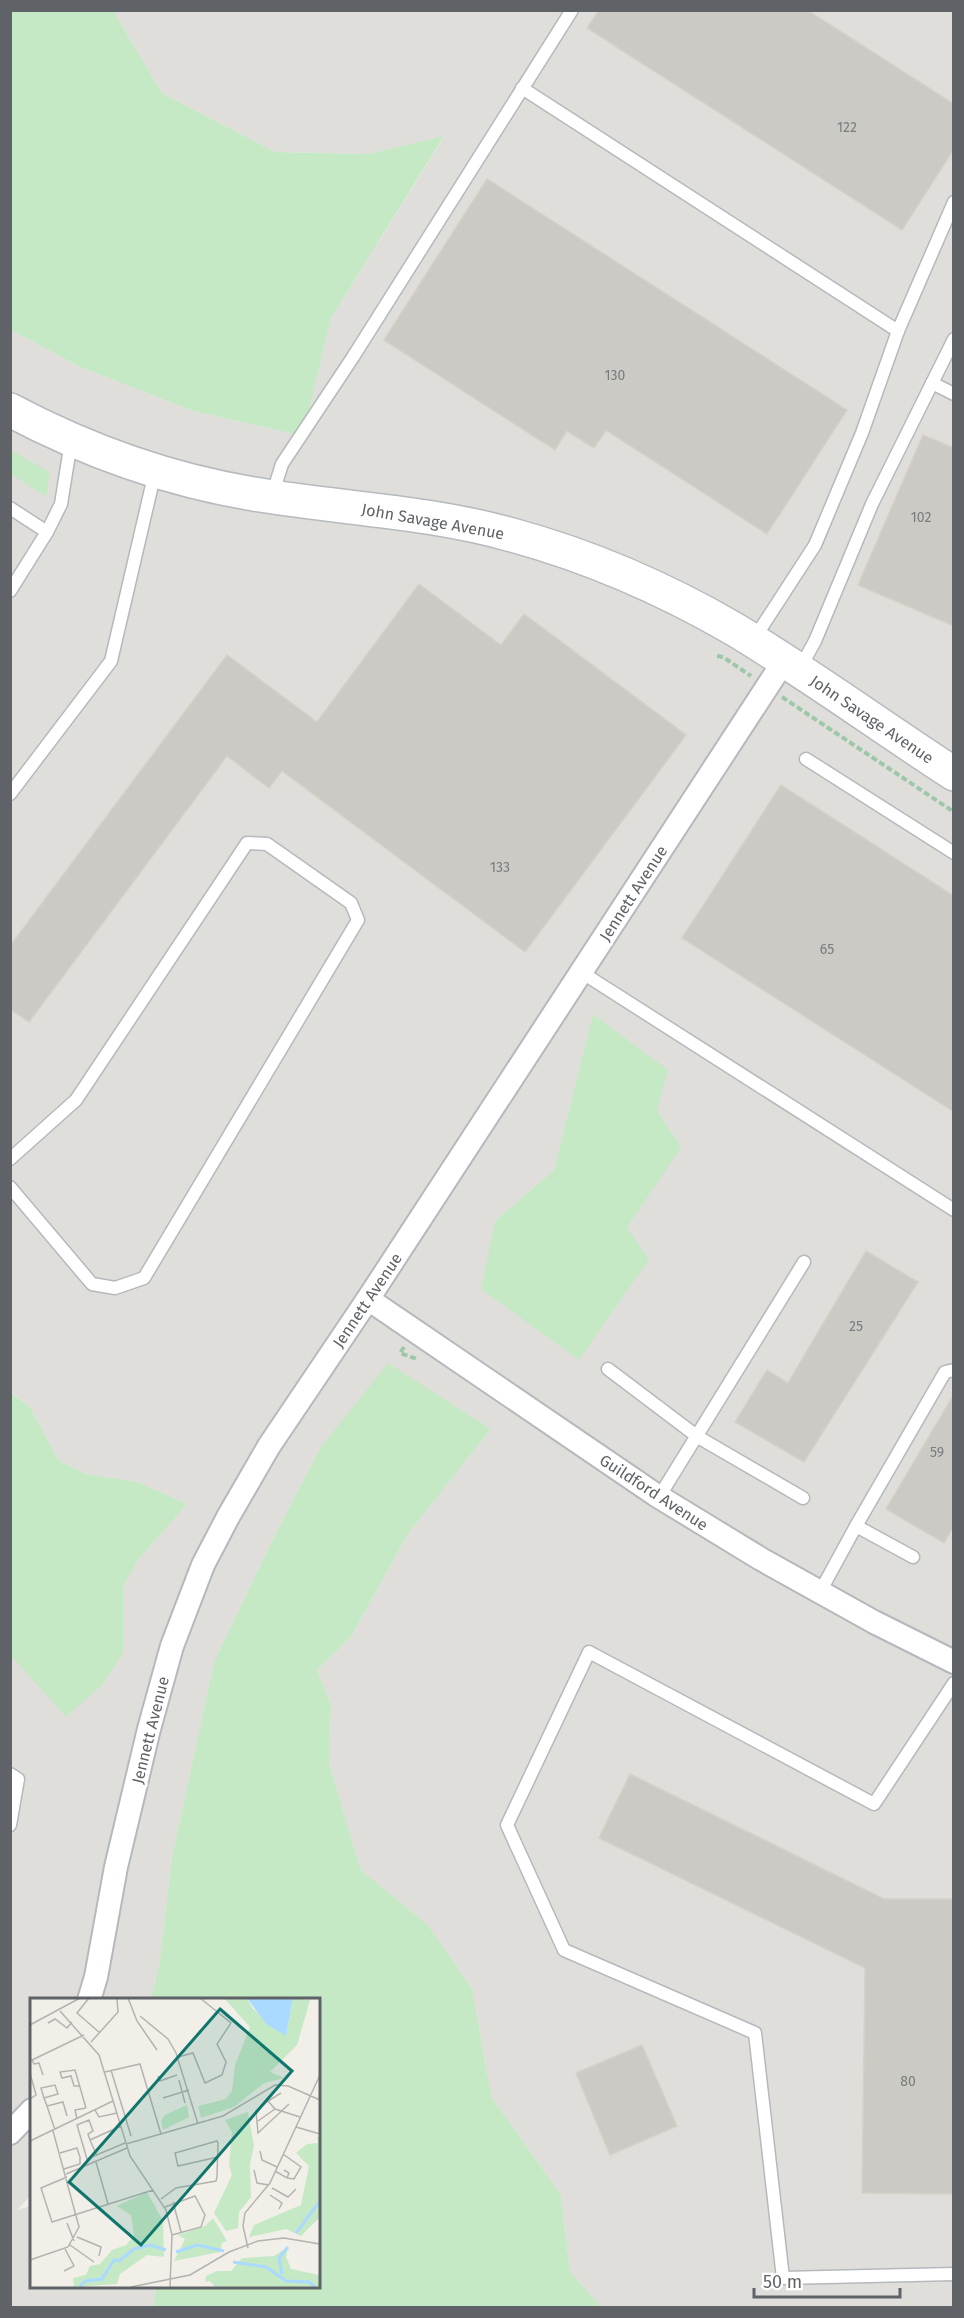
<svg xmlns="http://www.w3.org/2000/svg" width="964" height="2318" viewBox="0 0 964 2318" font-family="'Fira Sans',sans-serif">
<rect width="100%" height="100%" fill="#f1efe8"/>
<!-- industrial -->
<path fill="#e0deda" fill-rule="evenodd" d="M116,11H953V2307H602L570,2272L561,2195L492,2098L472,1989L428,1925L361,1870L329,1764L331,1705L317,1670L351,1637L407,1535L491,1429L320,1448L271,1543L214,1662L172,1857L159,1966L150,2000H32L31,2195L17,2210L31,2206L32,2286L156,2287L154,2307H11V1656L123,1653V1587L138,1560L187,1504L138,1482L86,1474L58,1460L30,1407L11,1392V330L78,366L193,411L303,436L331,318L444,137L368,154L275,152L162,93L116,16ZM593,1015L680,1147L627,1228L495,1221L554,1170Z"/>
<!-- green -->
<g fill="#c5e8c5">
<path d="M10,11H116V16L162,93L275,152L368,154L444,136L331,318L303,436L193,411L78,366L11,330Z"/>
<path d="M10,450L50,472L46,497L11,474Z"/>
<path d="M593,1014L668,1070L657,1111L681,1147L627,1228L649,1259L579,1360L481,1289L495,1221L554,1170Z"/>
<path d="M388,1363L491,1429L407,1535L351,1637L317,1670L331,1705L329,1764L361,1870L428,1925L472,1989L492,2098L561,2195L570,2272L602,2307H154L156,2287L318,2286V2000H150L159,1966L172,1857L214,1662L271,1543L320,1448Z"/>
<path d="M10,1392L30,1407L58,1460L86,1474L138,1482L187,1504L138,1560L123,1587V1653L102,1685L66,1717L11,1656Z"/>
</g>
<!-- building -->
<g fill="#cccac5" stroke="#d6d1c6" stroke-width="1.5">
<path d="M599,10H807L954,104V149L902,230L587,28Z"/>
<path d="M487,179L847,410L767,534L606,430L594,448L567,431L555,450L384,340Z"/>
<path d="M923,435L954,448V626L858,585Z"/>
<path d="M419,584L501,645L524,614L686,735L525,952L282,771L269,788L227,756L29,1022L10,1009V946L227,655L317,722Z"/>
<path d="M781,785L954,896V1112L682,938Z"/>
<path d="M866,1251L918,1282L804,1462L735,1422L767,1370L788,1383Z"/>
<path d="M954,1394V1526L944,1543L886,1509Z"/>
<path d="M630,1774L884,1899H954V2194L862,2193L865,1968L599,1838Z"/>
<path d="M642,2045L677,2126L610,2155L576,2073Z"/>
</g>
<g fill="none" stroke-linecap="round" stroke-linejoin="round">
<!-- lane casing -->
<g stroke="#b5b8bc" stroke-width="15">
<g id="lane">
<path d="M522,88L898,331"/>
<path d="M932,383L954,394"/>
<path d="M272,496L282,464L353,357L572,10"/>
<path d="M10,508L47,532"/>
<path d="M10,591L47,532L61,504L71,442"/>
<path d="M754,639L815,545L862,433L898,331L954,202"/>
<path d="M799,670L815,641L872,504L954,339"/>
<path d="M806,759L954,853"/>
<path d="M10,794L111,661L155,472"/>
<path d="M581,972L954,1210"/>
<path d="M10,1159L76,1100L247,843L267,844L351,903L358,920L144,1278L115,1288L92,1284L10,1187"/>
<path d="M608,1369L698,1437L803,1498"/>
<path d="M659,1497L804,1262"/>
<path d="M856,1526L945,1372L954,1370"/>
<path d="M820,1592L856,1526L913,1557"/>
<path d="M954,1683L874,1804L589,1652L507,1825L564,1950L755,2033L783,2278L954,2274"/>
<path d="M10,1774L18,1779L10,1825"/>
</g>
</g>
<!-- street casing -->
<g stroke="#b5b8bc" stroke-width="26">
<g id="street">
<path d="M368,1299L656,1495L761,1559L874,1622L954,1662"/>
<path d="M89,2000L96,1977L116,1867L149,1729L172,1646L203,1565L228,1517L269,1446L368,1299L784,661"/>
<path d="M10,2133L32,2110"/>
</g>
</g>
<!-- secondary casing -->
<g stroke="#b6babf" stroke-width="36">
<path id="secondary" d="M10,410C93,454 180,484 273,497C353,509 434,513 512,535C589,556 665,589 734,629C809,674 880,726 954,774"/>
</g>
<!-- path -->
<g stroke="#9cc7a9" stroke-width="4" stroke-dasharray="6 3" stroke-linecap="butt">
<path d="M717,656L723,657L751,676"/>
<path d="M782,697L954,812"/>
<path d="M404,1347L400,1353L417,1359"/>
</g>
<!-- lane -->
<use href="#lane" stroke="#fff" stroke-width="12"/>
<!-- street -->
<use href="#street" stroke="#fff" stroke-width="22"/>
<!-- secondary -->
<use href="#secondary" stroke="#fff" stroke-width="33"/>
</g>
<g text-anchor="middle" stroke-width="6" stroke-linejoin="round" paint-order="stroke">
<!-- number labels -->
<g font-size="14" fill="#7a7d7f">
<text x="847" y="132">122</text>
<text x="615" y="380">130</text>
<text x="921" y="522">102</text>
<text x="500" y="872">133</text>
<text x="827" y="954">65</text>
<text x="856" y="1331">25</text>
<text x="937" y="1457">59</text>
<text x="908" y="2086">80</text>
</g>
<!-- street labels -->
<g font-size="16" fill="#5f6368" stroke="#fff">
<text transform="translate(433 521) rotate(10)" y="6">John Savage Avenue</text>
<text transform="translate(872 719) rotate(34)" y="6">John Savage Avenue</text>
<text transform="translate(633 893) rotate(-57)" y="6">Jennett Avenue</text>
<text transform="translate(367 1300) rotate(-56)" y="6">Jennett Avenue</text>
<text transform="translate(654 1492) rotate(33)" y="6">Guildford Avenue</text>
<text transform="translate(150 1730) rotate(-76)" y="6">Jennett Avenue</text>
</g>
</g>
<!-- overview -->
<g transform="translate(30 1998)">
<rect width="290" height="290" fill="#f1efe8"/>
<path d="M194,0H217L223,11L256,38L263,0L280,2L267,47L240,74L254,80L234,85L204,109L171,120L168,108L196,101L202,93L205,67L220,29ZM157,107L159,119L133,132L131,123L135,117ZM218,114L224,148L220,166L221,199L209,214L208,230L196,233L184,215L202,177L199,167L202,134L195,122ZM287,139H289V220L271,238L256,231L219,239L224,227L271,207L279,168L266,155L277,146L288,145ZM117,194L133,223L134,259L117,257L90,276L87,286L44,289L43,280L56,277L60,268L70,266L82,252L96,247L104,238L101,217L87,208ZM183,220L197,243L192,245L190,254L144,263L155,241L148,237L175,228ZM258,249L256,259L261,271L289,277V289H185L180,283L175,284L176,278L187,273H201L212,260L244,258Z" fill="#c5e8c5"/>
<path d="M217,0H263L256,38L236,26Z" fill="#aadaff"/>
<path fill="none" stroke="#aadaff" stroke-width="3" d="M266,235L290,203M146,254L167,247L194,253M203,264L236,269L256,283L279,284L285,289M252,276L249,260L258,249M50,289L55,283L72,281L84,262L89,263L104,251L120,247L136,252"/>
<path fill="none" stroke="#b3b3b1" stroke-width="1.5" d="M59,0L47,15L70,35M98,0L107,23L127,52M30,13L69,57L100,158L136,212L142,237L140,289M110,18L138,41L146,55L168,126M18,25L25,21L37,30L42,24M0,27L50,0M61,44L88,14L87,0M148,59L163,55L175,85L192,77L196,64L187,46L201,25L170,0M2,62L4,66L9,65L13,77M0,63L54,37M81,72L101,138M75,74L110,66L131,136M0,75L6,97L0,101M128,78L130,83L147,77M149,82L155,105M49,88H44L41,78L32,80L30,74L45,72L56,110M251,95L238,103L245,111L270,119M14,100L28,96L25,87L11,90L14,100L17,108M133,100L159,92M238,103L226,113L228,135L259,106M65,112L69,119L87,115M47,121L45,112L56,110M228,123L245,111M266,129L290,136M25,132L17,108L33,104L37,118M60,142L58,136L63,133L59,122L47,127L57,161L95,145M0,143L83,103M96,146L193,118L245,87L258,88L290,102M230,153L232,162L247,169M30,155L47,150L50,159V166L34,171M253,156L271,169L264,181L257,180M67,158L60,142L91,128M66,164L78,206M224,172L227,185L239,187M245,173L257,180L259,175L254,172M36,176L97,150M37,179L11,190L22,224L123,192M242,190L258,199L266,191M240,197L252,205L249,211M131,201L146,190L186,183L187,179L188,145L187,143L145,155L148,168L188,159M143,204L151,234M135,209L165,198L175,217L171,229L142,237M37,225L44,243M47,239L71,249L69,258M40,247L64,264M218,250L213,228L215,215L240,185L290,77M0,262L38,249L49,229L23,133M34,273L44,268L35,251M101,289L160,277L199,254L228,243L254,240L290,246"/>
<path fill="#0f766e" fill-opacity="0.15" stroke="#0f766e" stroke-width="3" d="M190,11L262,73L111,247L39,184Z"/>
<rect width="290" height="290" fill="none" stroke="#5f6368" stroke-width="3"/>
</g>
<!-- border -->
<rect width="964" height="2318" fill="none" stroke="#5f6368" stroke-width="24"/>
<!-- scale -->
<path d="M754 2288v9h146v-9" fill="none" stroke="#5f6368" stroke-width="3"/>
<text x="763" y="2288" font-size="18" fill="#5f6368" stroke="#ffffff" stroke-width="4.5" paint-order="stroke">50 m</text>
</svg>
